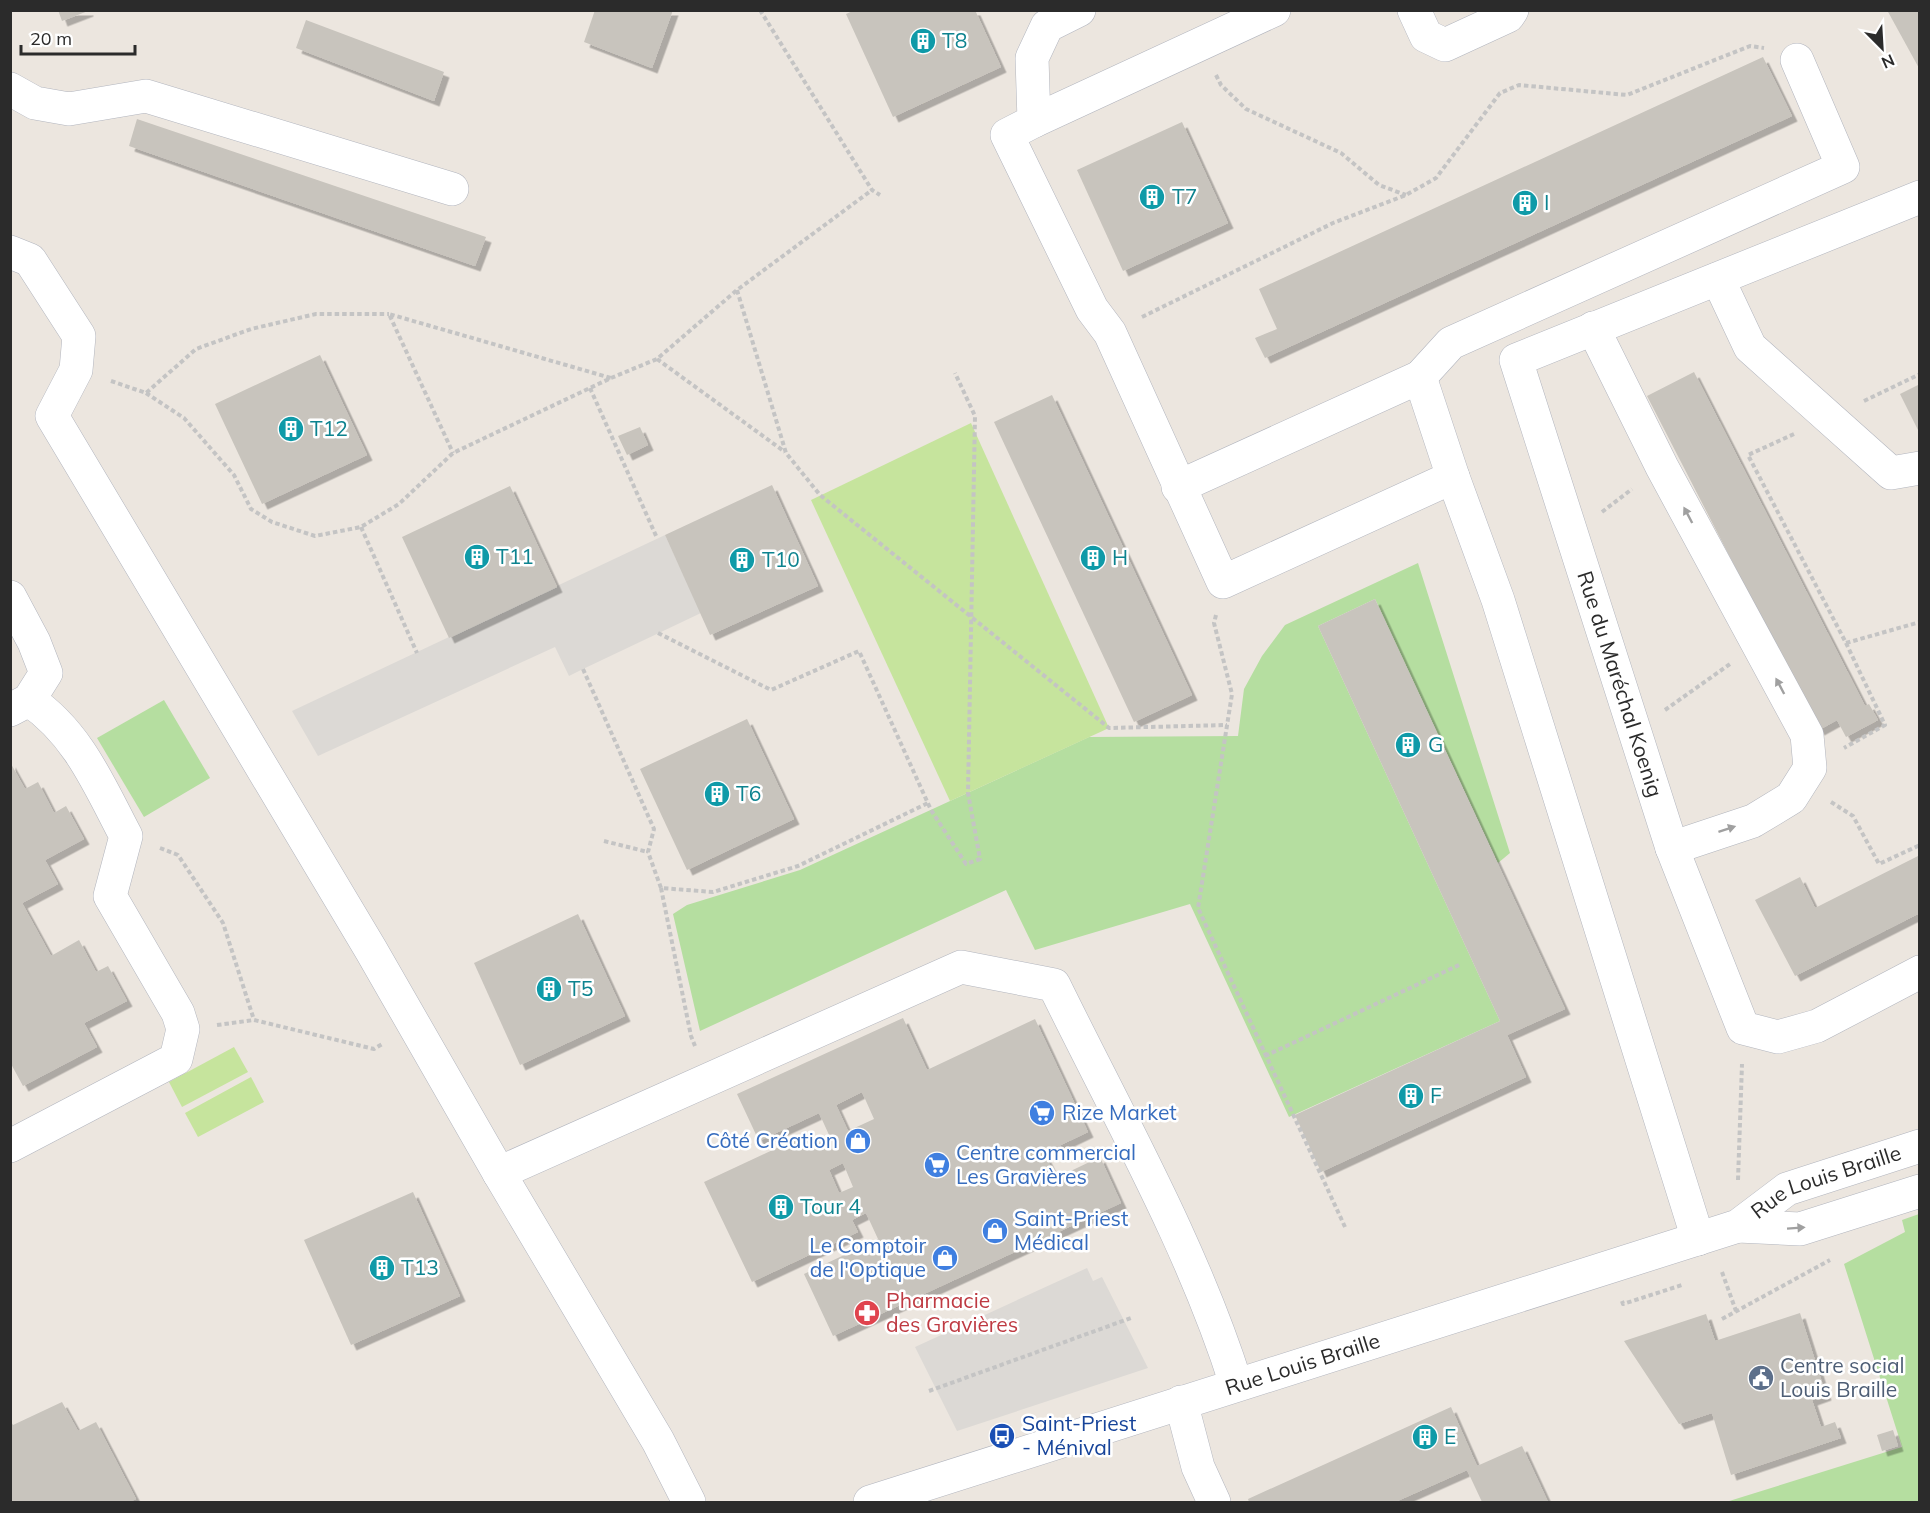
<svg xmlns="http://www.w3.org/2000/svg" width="1930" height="1513" viewBox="0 0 1930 1513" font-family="Mulish,sans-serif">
<defs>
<filter id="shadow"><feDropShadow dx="5.5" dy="5.5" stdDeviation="0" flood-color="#0004"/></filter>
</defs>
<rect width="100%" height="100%" fill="#ece6df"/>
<!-- green -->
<g fill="#b5dea0">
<path d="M1418,563L1510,853L1498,863L1375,599L1318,626L1500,1021L1289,1117L1190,904L1035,950L1006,890L700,1031L673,914L687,905L800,870L1089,737L1238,736L1244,689L1262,656L1285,625Z"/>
<path d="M164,700L210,778L144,817L97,738Z"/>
<path d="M1919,1214V1502H1726L1902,1447L1844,1264L1905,1232L1902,1220Z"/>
</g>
<!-- pitch -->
<g fill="#c6e49d">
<path d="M971,423L1109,728L950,801L811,500Z"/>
<path d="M234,1047L248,1072L182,1107L169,1082Z"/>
<path d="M251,1077L264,1102L198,1137L185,1113Z"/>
</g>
<!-- plaza -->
<g fill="#dcd9d5">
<path d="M665,535L701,613L583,669L569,676L555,647L318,756L292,711Z"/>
<path d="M1087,1268L1093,1281L1102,1277L1148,1368L957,1431L915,1347Z"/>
</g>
<!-- building -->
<g fill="#c8c4bd" fill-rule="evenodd" filter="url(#shadow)">
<path d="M58,10H88V11L62,21Z"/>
<path d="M595,10H673L652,68L584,42Z"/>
<path d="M855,10H975L1001,67L893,117L846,14Z"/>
<path d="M1887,10H1920V70Z"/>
<path d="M306,20L444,72L434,101L296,48Z"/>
<path d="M1763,57L1792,116L1265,358L1255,338L1277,329L1259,289Z"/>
<path d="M137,119L486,237L475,266L129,146Z"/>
<path d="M1182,122L1228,223L1123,271L1077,170Z"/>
<path d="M320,355L367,455L262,504L215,404Z"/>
<path d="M1694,372L1865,706L1869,704L1878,720L1846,737L1837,720L1819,730L1647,396Z"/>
<path d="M1920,384V434L1900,394Z"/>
<path d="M1052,395L1192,695L1134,722L994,422Z"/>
<path d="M640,427L648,445L627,455L618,436Z"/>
<path d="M772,485L818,586L710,635L665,535Z"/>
<path d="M510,486L557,587L449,638L402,537Z"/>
<path d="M1375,599L1565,1009L1507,1035L1526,1077L1321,1172L1295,1115L1500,1021L1318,626Z"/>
<path d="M747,719L794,819L687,870L640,769Z"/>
<path d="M10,762L25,789L38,782L54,813L66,806L84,839L45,860L58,884L22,903L51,956L79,940L96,972L108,966L127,1001L84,1023L97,1047L23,1086L10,1062Z"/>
<path d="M1920,855V913L1795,976L1755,900L1800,877L1815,908Z"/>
<path d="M578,914L625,1016L520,1065L474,963Z"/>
<path d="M903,1018L927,1070L1035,1019L1088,1132L1044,1153L1056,1178L1100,1157L1121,1203L833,1336L804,1274L878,1239L866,1213L852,1220L858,1232L752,1282L704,1182L811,1132L817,1144L830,1137L819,1113L759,1141L737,1094ZM862,1092L874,1119L848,1131L836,1105ZM843,1163L853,1187L839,1193L829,1170Z"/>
<path d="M413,1192L460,1296L351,1345L304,1240Z"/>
<path d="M1800,1313L1826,1395L1812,1400L1821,1427L1835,1422L1841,1438L1731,1475L1712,1413L1679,1424L1624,1341L1706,1314L1715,1341Z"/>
<path d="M62,1402L78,1431L96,1422L136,1499L129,1502H10V1420L13,1425Z"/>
<path d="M1451,1407L1477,1466L1522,1446L1548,1502H1482L1467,1470L1395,1502H1249L1248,1499Z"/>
<path d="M1893,1430L1898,1446L1882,1451L1877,1435Z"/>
</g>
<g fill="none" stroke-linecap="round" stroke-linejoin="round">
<!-- minor casing -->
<g stroke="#b2b5be" stroke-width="34">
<g id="minor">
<path d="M1079,10L1047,26L1032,58L1034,121L1007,135L1092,309L1110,333L1223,582L1453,477L1498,600L1698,1239"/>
<path d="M1414,10L1426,36L1445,45L1508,16L1512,10"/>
<path d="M10,89L35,103L69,109L146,96L452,189"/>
<path d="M1034,121L1274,10"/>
<path id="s1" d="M1920,197L1516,360L1672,848L1743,1028L1778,1037L1817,1026L1920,972"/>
<path d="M10,252L30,260L79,336L76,370L52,416L371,950L499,1173L658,1441L689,1502"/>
<path d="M1718,279L1750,347L1891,473L1920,468"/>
<path d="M1593,328L1662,467L1807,735L1810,768L1791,798L1753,821L1672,848"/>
<path d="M1420,377L1451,343L1843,167L1797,60"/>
<path d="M1178,487L1420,377L1453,477"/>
<path d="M10,597L34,642L46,673L29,700L10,710"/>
<path d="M10,1146L176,1059L183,1029L178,1013L110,896L126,836C99,785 78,733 29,700"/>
<path d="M499,1173L961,967L1054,985C1118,1116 1192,1245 1236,1384"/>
<path d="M1738,1226L1800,1229L1920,1191"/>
<path d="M1181,1402L1198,1467L1214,1502"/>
<path id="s2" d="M870,1502L1738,1226L1787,1189L1920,1146"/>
</g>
</g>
<!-- path -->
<g stroke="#c4c4c4" stroke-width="4" stroke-dasharray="4.5 3" stroke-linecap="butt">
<path d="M760,10L872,190L880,195"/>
<path d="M1216,75L1221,85L1246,109L1341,153L1379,185L1406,195"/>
<path d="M737,290L786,453L820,495L1109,728L1227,725"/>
<path d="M1142,317L1333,223L1406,195L1436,178L1500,93L1519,85L1627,95L1750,46L1764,48"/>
<path d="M657,359L785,452"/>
<path d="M611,378L657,359L737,290L872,190"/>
<path d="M111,381L146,393L196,349L251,329L316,314H389"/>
<path d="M590,388L657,538"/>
<path d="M146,393L184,418L234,475L251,509L272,522L315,536L361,527L399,504L453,453L611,378L389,314L453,453"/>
<path d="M1864,401L1920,374"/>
<path d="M1794,434L1748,455L1846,643L1885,725L1844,748"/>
<path d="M1602,512L1632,489"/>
<path d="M361,527L417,653"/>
<path d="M1216,615L1214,623L1232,694L1198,908L1345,1227"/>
<path d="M658,633L771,690L859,651L931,810L966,864L980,859L968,793L975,416L955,373"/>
<path d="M1846,643L1920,622"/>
<path d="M583,669L654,829L648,852L661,888L713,892L798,866L928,803"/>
<path d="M1665,710L1730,664"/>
<path d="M1831,802L1853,816L1879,864L1920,845"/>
<path d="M604,841L648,852"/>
<path d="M160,848L178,855L223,923L254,1020"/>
<path d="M661,888L691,1036L695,1046"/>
<path d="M217,1025L254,1020L374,1049L384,1043"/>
<path d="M1265,1056L1459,965"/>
<path d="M1738,1180L1742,1064"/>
<path d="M1722,1272L1736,1311"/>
<path d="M1622,1301L1623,1304L1682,1285"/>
<path d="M1722,1319L1830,1260"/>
<path d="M929,1391L1131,1318"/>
</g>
<!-- minor -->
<use href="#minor" stroke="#fff" stroke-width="33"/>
</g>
<!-- one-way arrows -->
<defs><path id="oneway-solid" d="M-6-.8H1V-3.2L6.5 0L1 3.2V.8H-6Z" transform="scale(1.5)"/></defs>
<g fill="#a0a0a0">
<use href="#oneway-solid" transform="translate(1688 515) rotate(-118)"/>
<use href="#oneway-solid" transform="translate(1780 686) rotate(-118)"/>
<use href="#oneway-solid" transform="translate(1727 829) rotate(-18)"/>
<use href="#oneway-solid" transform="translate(1796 1228) rotate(-4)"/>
</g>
<!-- icons -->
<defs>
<g id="building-disc" transform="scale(1.35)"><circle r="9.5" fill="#0f9aa8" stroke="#fff"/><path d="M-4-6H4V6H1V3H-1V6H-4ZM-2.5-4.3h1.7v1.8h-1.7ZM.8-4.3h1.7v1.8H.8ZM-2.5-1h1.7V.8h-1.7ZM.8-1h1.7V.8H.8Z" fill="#fff"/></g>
<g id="supermarket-disc" transform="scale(1.35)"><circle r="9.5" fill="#3f7fe0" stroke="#fff"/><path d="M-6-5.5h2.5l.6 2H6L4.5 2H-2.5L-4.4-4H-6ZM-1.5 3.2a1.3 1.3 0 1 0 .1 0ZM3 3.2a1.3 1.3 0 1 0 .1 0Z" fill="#fff"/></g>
<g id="shop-disc" transform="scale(1.35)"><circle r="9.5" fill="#3f7fe0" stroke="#fff"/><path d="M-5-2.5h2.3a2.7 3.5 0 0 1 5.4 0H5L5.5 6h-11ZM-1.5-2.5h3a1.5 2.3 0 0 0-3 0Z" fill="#fff"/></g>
<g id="pharmacy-disc" transform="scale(1.35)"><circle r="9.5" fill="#e0444e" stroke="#fff"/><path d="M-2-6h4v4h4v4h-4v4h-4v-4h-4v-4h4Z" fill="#fff"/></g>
<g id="civic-disc" transform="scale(1.35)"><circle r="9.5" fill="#5c6f8a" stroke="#fff"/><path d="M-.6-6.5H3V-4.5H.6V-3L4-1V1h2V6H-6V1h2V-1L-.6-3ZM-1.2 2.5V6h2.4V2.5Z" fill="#fff"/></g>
<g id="bus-disc" transform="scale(1.35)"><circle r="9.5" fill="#1a4fb4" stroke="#fff"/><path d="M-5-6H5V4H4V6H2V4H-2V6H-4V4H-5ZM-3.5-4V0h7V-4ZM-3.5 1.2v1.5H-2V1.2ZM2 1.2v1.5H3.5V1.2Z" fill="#fff"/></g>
</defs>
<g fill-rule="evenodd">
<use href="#building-disc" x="923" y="41"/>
<use href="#building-disc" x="1152" y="197"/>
<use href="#building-disc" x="1525" y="203"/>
<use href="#building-disc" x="291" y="429"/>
<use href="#building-disc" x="477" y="557"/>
<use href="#building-disc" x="1093" y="558"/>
<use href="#building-disc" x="742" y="560"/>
<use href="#building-disc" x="1408" y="745"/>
<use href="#building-disc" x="717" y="794"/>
<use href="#building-disc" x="549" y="989"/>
<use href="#building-disc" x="1411" y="1096"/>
<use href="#supermarket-disc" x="1042" y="1113"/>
<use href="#shop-disc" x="858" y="1141"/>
<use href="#supermarket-disc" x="937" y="1165"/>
<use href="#building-disc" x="781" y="1207"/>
<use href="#shop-disc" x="995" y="1231"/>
<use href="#shop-disc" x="945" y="1258"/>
<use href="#building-disc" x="382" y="1268"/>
<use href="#pharmacy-disc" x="867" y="1313"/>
<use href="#civic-disc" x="1761" y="1378"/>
<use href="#bus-disc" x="1002" y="1436"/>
<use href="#building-disc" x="1425" y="1437"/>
</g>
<g text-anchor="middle" stroke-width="5" stroke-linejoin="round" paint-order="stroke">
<!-- culture labels -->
<g font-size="21" fill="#0d838f" stroke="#fff" text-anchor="start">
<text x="942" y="48">T8</text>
<text x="1172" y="204">T7</text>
<text x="1544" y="210">I</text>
<text x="310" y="436">T12</text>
<text x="496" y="564">T11</text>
<text x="1112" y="565">H</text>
<text x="762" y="567">T10</text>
<text x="1428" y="752">G</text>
<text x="736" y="801">T6</text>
<text x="568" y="996">T5</text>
<text x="1430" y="1103">F</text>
<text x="800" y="1214">Tour 4</text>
<text x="401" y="1275">T13</text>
<text x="1444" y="1444">E</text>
</g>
<!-- street labels -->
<g font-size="21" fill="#2b2b2b" stroke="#fff">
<text dy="7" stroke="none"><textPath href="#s1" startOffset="776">Rue du Maréchal Koenig</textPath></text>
<text dy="7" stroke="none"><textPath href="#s2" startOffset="1011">Rue Louis Braille</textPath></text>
<text dy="7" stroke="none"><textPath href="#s2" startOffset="454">Rue Louis Braille</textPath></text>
</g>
<!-- shop labels -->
<g font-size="21" fill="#366cbe" stroke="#fff" text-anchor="start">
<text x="1062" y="1120">Rize Market</text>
<text x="838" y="1148" text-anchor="end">Côté Création</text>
<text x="956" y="1160">Centre commercial<tspan x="956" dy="24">Les Gravières</tspan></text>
<text x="1014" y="1226">Saint-Priest<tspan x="1014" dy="24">Médical</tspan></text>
<text x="926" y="1253" text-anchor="end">Le Comptoir<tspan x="926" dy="24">de l'Optique</tspan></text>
</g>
<!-- health labels -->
<g font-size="21" fill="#be3a42" stroke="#fff" text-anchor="start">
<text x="886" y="1308">Pharmacie<tspan x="886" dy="24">des Gravières</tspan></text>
</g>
<!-- service labels -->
<g font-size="21" fill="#4e5e75" stroke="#fff" text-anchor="start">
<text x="1780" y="1373">Centre social<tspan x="1780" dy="24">Louis Braille</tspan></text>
</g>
<!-- transit labels -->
<g font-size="21" fill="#164399" stroke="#fff" text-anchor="start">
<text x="1022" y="1431">Saint-Priest<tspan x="1022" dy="24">- Ménival</tspan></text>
</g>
</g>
<!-- border -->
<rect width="1930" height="1513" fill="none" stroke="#2b2b2b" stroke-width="24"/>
<!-- north arrow -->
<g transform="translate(1882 48) rotate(156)" stroke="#ffffff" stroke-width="4.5" paint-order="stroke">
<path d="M0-4.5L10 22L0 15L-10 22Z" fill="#2b2b2b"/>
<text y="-9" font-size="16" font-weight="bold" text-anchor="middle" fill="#2b2b2b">N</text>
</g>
<!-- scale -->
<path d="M21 45v9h114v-9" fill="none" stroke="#2b2b2b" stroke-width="3"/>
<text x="30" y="45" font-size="18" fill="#2b2b2b" stroke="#ffffff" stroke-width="4.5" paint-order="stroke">20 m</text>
</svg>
